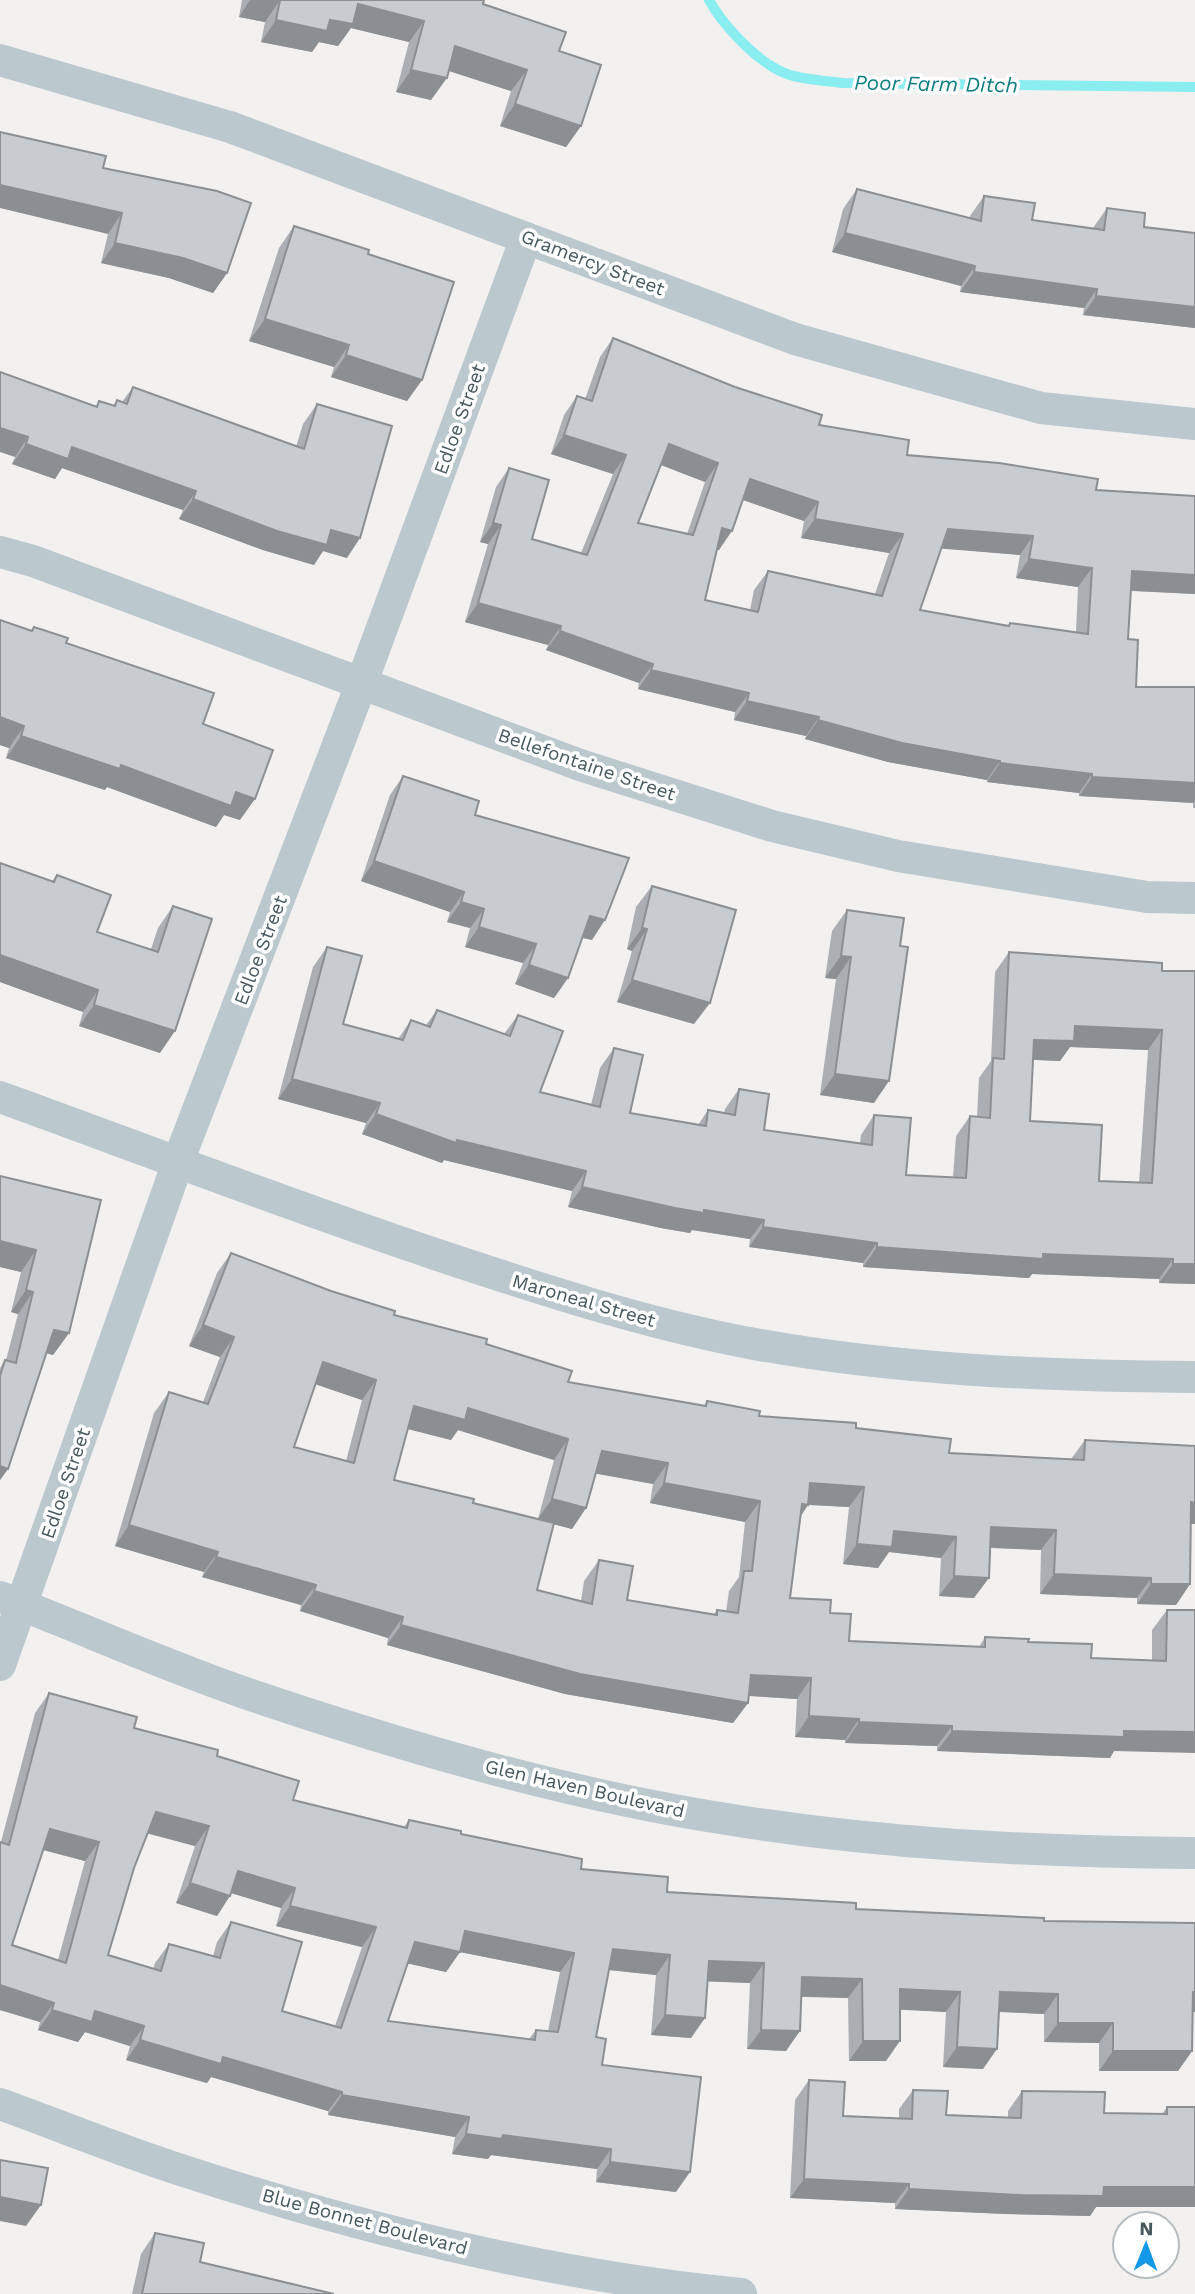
<svg xmlns="http://www.w3.org/2000/svg" width="1195" height="2294" viewBox="0 0 1195 2294" font-family="'Work Sans',sans-serif">
<rect width="100%" height="100%" fill="#f3f0f0"/>
<g fill="none" stroke-linecap="round" stroke-linejoin="round">
<!-- stream -->
<path stroke="#8aedef" stroke-width="10" d="M709,0C723,25 753,57 778,70C797,80 822,80 843,83L1195,87"/>
<!-- minor -->
<g stroke="#bbc8cd" stroke-width="32">
<path d="M0,60L230,127L795,339L1041,408L1195,424"/>
<path d="M0,552L33,561L580,765L772,826L898,856L1147,897L1195,898"/>
<path d="M0,1097C146,1150 291,1206 438,1255C540,1289 644,1323 749,1343C894,1370 1048,1376 1195,1377"/>
<path d="M0,1597C85,1629 168,1667 254,1696C405,1747 563,1793 720,1818C877,1844 1036,1852 1195,1853"/>
<path d="M0,1665L178,1162L362,682L526,238"/>
<path d="M0,2104C61,2126 122,2151 184,2171C362,2229 554,2276 741,2294"/>
</g>
</g>
<!-- wall -->
<g fill="#abafb3" fill-rule="evenodd">
<path d="M242,0H484L483,4L559,51L581,126L566,147L500,126L511,91L449,71L431,100L396,92L409,42L351,28L338,46L319,42L312,52L261,42L265,22L239,17Z"/>
<path d="M103,168L227,273L213,293L169,278L101,263L108,234Z"/>
<path d="M857,189L970,218V216L984,196L1032,220L1093,228L1107,208L1144,227L1195,233V328L1083,315L1084,308L960,292L961,286L832,252L843,209Z"/>
<path d="M294,226L368,254L422,380L407,401L331,377L334,367L249,341L279,248Z"/>
<path d="M613,338L819,425L907,455L1096,490L1195,496V594L1131,591L1128,639L1136,687H1195V808H1193V803L1079,796V793L987,782V780L888,762L805,739L806,736L734,720L735,712L638,689L639,683L546,650L548,645L465,622L488,544L480,542L496,487L509,468L532,539L581,553L613,474L551,454L564,415L577,396L585,399L600,357ZM661,465L705,482L687,534L638,523ZM743,500L804,521L801,538L889,553L875,594L768,571L754,590L750,610L705,600L717,550H719ZM941,548L1020,555L1016,578L1078,587L1076,632L1010,623L1008,626L920,610Z"/>
<path d="M0,372L96,406L99,401L113,406L117,400L122,402L133,387L296,447L303,424L317,404L347,558L323,551L314,565L263,550L179,519L183,510L62,468L55,479L12,464L15,457Z"/>
<path d="M0,620L31,631L34,627L66,643L203,724L240,820L224,815L216,827L107,787L105,790L6,758L9,748L0,745Z"/>
<path d="M403,776L475,815L592,940L582,938L568,978L554,998L515,984L523,963L465,947L470,928L447,922L450,912L361,881L390,795Z"/>
<path d="M0,863L52,881L57,875L97,932L151,949L158,928L173,906L160,1053L79,1026L83,1012L0,982Z"/>
<path d="M652,886L694,1024L617,1002L632,951L627,949L636,907Z"/>
<path d="M847,910L874,1103L820,1095L836,979L825,978L832,931Z"/>
<path d="M327,947L343,1024L398,1039L411,1020L426,1025L437,1010L504,1034L518,1015L540,1092L591,1105L600,1068L614,1048L630,1113L698,1125L708,1110L724,1113L725,1109L739,1089L764,1130L860,1143L861,1135L874,1115L906,1175L953,1177L956,1136L970,1116L977,1117L979,1078L991,1061L995,972L1009,952L1162,971H1195V1284L1159,1283V1279L1032,1274L1029,1278L863,1267V1263L749,1247L750,1239L692,1230L690,1233L661,1228L568,1207L572,1191L444,1160L442,1163L362,1134L366,1123L278,1099L313,967ZM1070,1047L1148,1050L1139,1183L1099,1181L1030,1121L1033,1060L1060,1061Z"/>
<path d="M101,1200L69,1333L53,1355L46,1353L8,1469L0,1480V1368L5,1360H6L18,1314L11,1312L21,1272L0,1267Z"/>
<path d="M231,1253L394,1315L486,1344L568,1382L704,1406L707,1401L759,1416L856,1428L949,1453L1071,1459L1085,1440L1195,1446V1524L1191,1523L1190,1584L1176,1605L1137,1604V1598L1040,1594L1041,1550L990,1548L974,1598L939,1596L941,1558L889,1552L878,1568L843,1564L849,1507L808,1505L801,1516L790,1598L830,1613L849,1641L979,1647L985,1637L1028,1642L1091,1658L1152,1660V1630L1167,1610H1195L1110,1758L937,1751V1746L845,1743V1740L795,1737L797,1699L748,1696V1703L733,1723L565,1694L387,1645L388,1638L300,1611L301,1605L202,1577L204,1572L115,1546L154,1413L169,1392L203,1402L220,1357L189,1346L217,1273ZM315,1384L362,1400L346,1461L294,1447ZM408,1429L451,1440L458,1430L554,1460L538,1519L473,1503L394,1480ZM596,1473L653,1484L650,1503L745,1522L739,1577L729,1591L726,1612L717,1610L714,1614L627,1600L599,1560L584,1581L581,1601L537,1590L554,1524L572,1529L586,1508Z"/>
<path d="M49,1693L134,1728L217,1756L293,1800L404,1827L409,1820L667,1892L856,1909L1044,1921L1195,2012H1193L1192,2051L1178,2071H1099V2043L1044,2042V2014L999,2012L983,2069L943,2067L946,2012L900,2009L886,2061H849L848,1998L801,1997L786,2051L747,2049L750,1983L708,1981L691,2038L651,2035L656,1975L609,1970L596,2037L602,2065L676,2192L596,2182L597,2169L491,2155L488,2159L452,2154L455,2137L328,2115V2111L211,2077L207,2083L126,2060L130,2046L85,2032L78,2042L38,2030L40,2022L0,2010L1,1842L35,1713ZM148,1833L195,1846L176,1903L217,1916L231,1893L281,1908L276,1926L362,1947L335,2026L282,2011L231,1922L217,1942L213,1956L169,1944L155,1963L153,1969L108,1955L134,1868ZM43,1850L85,1861L58,1960L12,1945ZM460,1952L560,1972L548,2031L536,2030L529,2039L388,2021L408,1963L446,1972Z"/>
<path d="M809,2080L843,2116L899,2118V2109L913,2090L946,2115L1008,2118V2111L1022,2091L1104,2113L1162,2114L1167,2107H1195L1096,2207L1090,2216L1006,2214L895,2209V2203L790,2198L795,2100Z"/>
<path d="M155,2233L200,2262L334,2294H132L141,2254Z"/>
</g>
<!-- shaded-wall -->
<g fill="#8b8f92">
<path d="M250,0H280L265,22L239,17Z"/>
<path d="M358,4L424,21L409,42L351,28L338,46L319,42L312,52L261,42L276,20H330Z"/>
<path d="M455,46L527,70L511,91L440,68Z"/>
<path d="M411,70L447,78L431,100L396,92Z"/>
<path d="M515,104L581,126L566,147L500,126Z"/>
<path d="M0,185L122,213L108,234L0,208Z"/>
<path d="M845,233L975,266L961,286L832,252Z"/>
<path d="M115,243L183,258L227,273L213,293L169,278L101,263Z"/>
<path d="M974,272L1097,289L1084,308L960,292Z"/>
<path d="M1096,296L1195,307V328L1083,315Z"/>
<path d="M265,319L349,345L334,367L249,341Z"/>
<path d="M346,355L422,380L407,401L331,377Z"/>
<path d="M0,428L28,437L15,457L0,452Z"/>
<path d="M564,435L626,455L613,474L551,454Z"/>
<path d="M26,444L72,447L196,491L183,510L62,468L55,479L12,464Z"/>
<path d="M669,444L718,463L705,482L656,463Z"/>
<path d="M750,479L818,502L804,521L737,498Z"/>
<path d="M193,499L331,530L360,538L347,558L323,551L314,565L263,550L179,519Z"/>
<path d="M815,519L903,534L889,553L801,538Z"/>
<path d="M493,523L501,525L488,544L480,542Z"/>
<path d="M722,528L732,531L719,550L709,547Z"/>
<path d="M948,529L1033,536L1020,555L934,548Z"/>
<path d="M1029,559L1092,568L1078,587L1016,578Z"/>
<path d="M1132,571L1195,575V594L1119,590Z"/>
<path d="M478,603L561,626L548,645L465,622Z"/>
<path d="M560,631L653,664L639,683L546,650Z"/>
<path d="M651,670L749,693L735,712L638,689Z"/>
<path d="M747,701L819,717L806,736L734,720Z"/>
<path d="M0,717L24,726L9,748L0,745Z"/>
<path d="M818,720L1000,761L987,780L888,762L805,739Z"/>
<path d="M21,736L121,765L236,792L255,799L240,820L224,815L216,827L107,787L105,790L6,758Z"/>
<path d="M1000,763L1092,774L1079,793L987,782Z"/>
<path d="M1092,777L1195,783V800L1193,803L1079,796Z"/>
<path d="M374,861L464,892L450,912L361,881Z"/>
<path d="M461,902L484,909L470,928L447,922Z"/>
<path d="M590,916L605,920L592,940L576,936Z"/>
<path d="M479,927L536,944L523,963L465,947Z"/>
<path d="M642,928L647,929L632,951L627,949Z"/>
<path d="M0,955L98,990L83,1012L0,982Z"/>
<path d="M841,956L851,957L836,979L825,978Z"/>
<path d="M529,965L568,978L554,998L515,984Z"/>
<path d="M632,980L710,1003L694,1024L617,1002Z"/>
<path d="M94,1005L175,1031L160,1053L79,1026Z"/>
<path d="M1075,1026L1162,1030L1148,1050L1070,1047L1060,1061L1020,1059L1034,1040Z"/>
<path d="M835,1074L889,1081L874,1103L820,1095Z"/>
<path d="M292,1079L380,1103L366,1123L278,1099Z"/>
<path d="M376,1114L457,1140L586,1171L572,1191L444,1160L442,1163L362,1134Z"/>
<path d="M582,1187L704,1210L764,1220L750,1239L692,1230L690,1233L661,1228L568,1207Z"/>
<path d="M763,1227L877,1243L863,1263L749,1247Z"/>
<path d="M0,1241L36,1250L21,1272L0,1267Z"/>
<path d="M877,1247L1043,1254L1173,1259L1159,1279L1032,1274L1029,1278L863,1267Z"/>
<path d="M1173,1264H1195V1284L1159,1283Z"/>
<path d="M26,1290L33,1292L18,1314L11,1312Z"/>
<path d="M203,1325L234,1337L220,1357L189,1346Z"/>
<path d="M54,1330L69,1333L53,1355L39,1351Z"/>
<path d="M323,1362L376,1380L362,1400L309,1382Z"/>
<path d="M414,1406L468,1408L568,1439L554,1460L458,1430L451,1440L400,1427Z"/>
<path d="M602,1451L668,1463L653,1484L587,1472Z"/>
<path d="M0,1466L8,1469L0,1480Z"/>
<path d="M664,1483L760,1501L745,1522L650,1503Z"/>
<path d="M810,1483L864,1487L849,1507L795,1504Z"/>
<path d="M552,1499L586,1508L572,1529L537,1520Z"/>
<path d="M1191,1502L1195,1503V1524L1176,1523Z"/>
<path d="M802,1504L808,1505L794,1525Z"/>
<path d="M129,1525L218,1552L204,1572L115,1546Z"/>
<path d="M991,1527L1056,1530L1041,1550L977,1547Z"/>
<path d="M894,1531L956,1537L941,1558L889,1552L878,1568L843,1564L857,1544Z"/>
<path d="M216,1557L316,1585L301,1605L202,1577Z"/>
<path d="M1054,1574L1151,1578L1137,1598L1040,1594Z"/>
<path d="M954,1576L989,1578L974,1598L939,1596Z"/>
<path d="M1151,1584H1190L1176,1605L1137,1604Z"/>
<path d="M314,1591L403,1617L388,1638L300,1611Z"/>
<path d="M401,1625L748,1703L733,1723L565,1694L387,1645Z"/>
<path d="M751,1675L811,1678L797,1699L737,1695Z"/>
<path d="M809,1716L859,1719L845,1740L795,1737Z"/>
<path d="M859,1722L952,1726L937,1746L845,1743Z"/>
<path d="M952,1731L1195,1732V1753L1114,1751L1110,1758L937,1751Z"/>
<path d="M156,1812L209,1826L195,1846L142,1832Z"/>
<path d="M50,1829L99,1842L85,1861L36,1848Z"/>
<path d="M238,1871L295,1888L281,1908L224,1891Z"/>
<path d="M190,1883L230,1896L217,1916L176,1903Z"/>
<path d="M290,1906L376,1927L362,1947L276,1926Z"/>
<path d="M465,1931L574,1953L560,1972L460,1952L446,1972L401,1962L415,1942Z"/>
<path d="M613,1949L670,1955L656,1975L600,1969Z"/>
<path d="M709,1961L764,1963L750,1983L695,1981Z"/>
<path d="M802,1977L862,1979L848,1998L788,1996Z"/>
<path d="M0,1985L54,2003L40,2022L0,2010Z"/>
<path d="M900,1989L960,1992L946,2012L886,2009Z"/>
<path d="M1000,1992L1058,1994L1044,2014L986,2011Z"/>
<path d="M1193,1992H1195V2012H1179Z"/>
<path d="M52,2010L95,2011L144,2026L130,2046L85,2032L78,2042L38,2030Z"/>
<path d="M665,2015L705,2018L691,2038L651,2035Z"/>
<path d="M1058,2023H1113L1099,2043L1044,2042Z"/>
<path d="M761,2030L800,2031L786,2051L747,2049Z"/>
<path d="M140,2040L223,2057L342,2092L328,2111L211,2077L207,2083L126,2060Z"/>
<path d="M863,2041H900L886,2061H849Z"/>
<path d="M957,2047L997,2049L983,2069L943,2067Z"/>
<path d="M1113,2051H1192L1178,2071H1099Z"/>
<path d="M342,2095L469,2117L455,2137L328,2115Z"/>
<path d="M466,2134L503,2135L611,2149L597,2169L491,2155L488,2159L452,2154Z"/>
<path d="M610,2162L690,2172L676,2192L596,2182Z"/>
<path d="M804,2179L909,2184L895,2203L790,2198Z"/>
<path d="M1104,2187H1195V2207H1096L1090,2216L1006,2214L895,2209L909,2189Z"/>
<path d="M0,2197L41,2205L26,2226L0,2221Z"/>
</g>
<!-- building -->
<g fill="#c7ccd0" stroke="#8b8f92" stroke-width="2" fill-rule="evenodd">
<path d="M278,0H484L483,4L566,32L559,51L601,65L581,126L515,104L527,70L455,46L447,78L411,70L424,21L358,4L353,24L330,20L327,31L276,20L280,0Z"/>
<path d="M0,132L106,156L103,168L217,191L251,203L227,273L183,258L115,243L122,213L0,185Z"/>
<path d="M857,189L981,221L984,196L1035,203L1032,220L1104,230L1107,208L1145,213L1144,227L1195,233V307L1096,296L1097,289L974,272L975,266L845,233Z"/>
<path d="M294,226L369,250L368,254L454,282L422,380L346,355L349,345L265,319Z"/>
<path d="M613,338L735,387L822,415L819,425L909,440L907,455L999,463L1098,479L1096,490L1195,496V575L1132,571L1128,639L1138,640L1136,687H1195V783L1092,777V774L1000,763V761L902,743L818,720L819,717L747,701L749,693L651,670L653,664L560,631L561,626L478,603L501,525L493,523L509,468L549,480L532,539L587,555L626,455L564,435L577,396L592,401ZM669,444L718,463L693,535L638,523ZM750,479L818,502L815,519L903,534L882,596L768,571L758,612L705,600L722,528L732,531ZM948,529L1033,536L1029,559L1092,568L1088,634L1010,623L1009,626L920,610Z"/>
<path d="M0,372L97,407L99,401L115,406L117,400L127,404L133,387L304,449L317,404L392,426L360,538L331,530L327,545L277,531L193,499L196,491L72,447L68,459L26,444L28,437L0,428Z"/>
<path d="M0,620L32,631L34,627L68,638L66,643L214,693L203,724L273,750L255,799L236,792L231,806L121,765L120,769L21,736L24,726L0,717Z"/>
<path d="M403,776L479,801L475,815L629,858L605,920L590,916L568,978L529,965L536,944L479,927L484,909L461,902L464,892L374,861Z"/>
<path d="M0,863L54,882L57,875L111,895L97,932L158,952L173,906L212,919L175,1031L94,1005L98,990L0,955Z"/>
<path d="M652,886L736,910L710,1003L632,980L647,929L642,928Z"/>
<path d="M847,910L904,918L900,946L908,947L889,1081L835,1074L851,957L841,956Z"/>
<path d="M327,947L362,956L343,1024L403,1040L411,1020L430,1027L437,1010L510,1036L518,1015L563,1031L540,1092L600,1107L614,1048L643,1055L630,1113L706,1126L708,1110L735,1115L739,1089L769,1094L764,1130L872,1145L874,1115L911,1118L906,1175L966,1178L970,1116L990,1118L993,1058L1004,1059L1009,952L1162,963V971H1195V1264H1173V1259L1043,1254V1259L877,1247V1243L763,1227L764,1220L704,1210V1213L675,1208L582,1187L586,1171L457,1140L456,1143L376,1114L380,1103L292,1079ZM1075,1026L1162,1030L1152,1183L1099,1181L1102,1125L1030,1121L1034,1040L1074,1041Z"/>
<path d="M0,1176L101,1200L69,1333L54,1330L8,1469L0,1466V1376L5,1360L16,1363L33,1292L26,1290L36,1250L0,1241Z"/>
<path d="M231,1253L331,1291L395,1311L394,1315L487,1339L486,1344L572,1371L568,1382L706,1406L707,1401L760,1411L759,1416L856,1423V1428L951,1439L949,1453L1084,1460L1085,1440L1195,1446V1503L1191,1502L1190,1584H1151V1578L1054,1574L1056,1530L991,1527L989,1578L954,1576L956,1537L894,1531L892,1547L857,1544L864,1487L810,1483L808,1505L802,1504L790,1598L831,1600L830,1613L851,1614L849,1641L985,1647V1637L1029,1639L1028,1642L1092,1644L1091,1658L1166,1661L1167,1610H1195V1732L1124,1731V1737L952,1731V1726L859,1722V1719L809,1716L811,1678L751,1675L748,1703L580,1674L401,1625L403,1617L314,1591L316,1585L216,1557L218,1552L129,1525L169,1392L208,1404L234,1337L203,1325ZM323,1362L376,1380L354,1463L294,1447ZM414,1406L465,1420L468,1408L568,1439L552,1499L586,1508L602,1451L668,1463L664,1483L760,1501L752,1571H744L738,1613L717,1610V1615L627,1600L633,1566L599,1560L592,1604L537,1590L554,1523L473,1503L474,1499L394,1480Z"/>
<path d="M49,1693L137,1717L134,1728L218,1750L217,1756L299,1781L293,1800L407,1828L409,1820L461,1831V1834L582,1859L581,1869L668,1877L667,1892L856,1903V1909L1044,1918V1921L1195,1923V1992H1193L1192,2051H1113V2023H1058V1994L1000,1992L997,2049L957,2047L960,1992L900,1989V2041H863L862,1979L802,1977L800,2031L761,2030L764,1963L709,1961L705,2018L665,2015L670,1955L613,1949L596,2037L606,2039L602,2065L701,2077L690,2172L610,2162L611,2149L503,2135L502,2139L466,2134L469,2117L342,2095V2092L223,2057L221,2064L140,2040L144,2026L95,2011L92,2022L52,2010L54,2003L0,1985V1842L9,1845ZM156,1812L209,1826L190,1883L230,1896L238,1871L295,1888L290,1906L376,1927L341,2028L282,2011L302,1942L231,1922L220,1958L169,1944L161,1971L108,1955L134,1868ZM50,1829L99,1842L66,1963L12,1945ZM465,1931L574,1953L558,2032L536,2030L535,2040L388,2021L415,1942L460,1952Z"/>
<path d="M809,2080L845,2082L843,2116L912,2119L913,2090L948,2091L946,2115L1021,2118L1022,2091L1105,2092L1104,2113L1167,2114V2107H1195V2187H1104L1103,2196L1020,2195L909,2189V2184L804,2179Z"/>
<path d="M0,2160L48,2168L41,2205L0,2197Z"/>
<path d="M155,2233L204,2243L200,2262L334,2294H142Z"/>
</g>
<g text-anchor="middle" stroke-width="7" stroke-linejoin="round" paint-order="stroke">
<!-- street labels -->
<g font-size="19" fill="#47585e" stroke="#fff">
<text transform="translate(593 262) rotate(21)" y="7">Gramercy Street</text>
<text transform="translate(459 419) rotate(-70)" y="7">Edloe Street</text>
<text transform="translate(587 764) rotate(19)" y="7">Bellefontaine Street</text>
<text transform="translate(260 950) rotate(-69)" y="7">Edloe Street</text>
<text transform="translate(584 1300) rotate(16)" y="7">Maroneal Street</text>
<text transform="translate(65 1483) rotate(-71)" y="7">Edloe Street</text>
<text transform="translate(585 1788) rotate(13)" y="7">Glen Haven Boulevard</text>
<text transform="translate(365 2221) rotate(15)" y="7">Blue Bonnet Boulevard</text>
</g>
<!-- water labels -->
<g font-size="21" font-style="italic" fill="#0b7e81" stroke="#fff">
<text transform="translate(936 84) rotate(1)" y="7">Poor Farm Ditch</text>
</g>
</g>
<!-- north arrow -->
<g transform="translate(1146 2245) rotate(1)"><circle r="33" fill="#ffffff" stroke="#b5bcbf" stroke-width="2"/>
<path d="M0-5L12 26L0 18L-12 26Z" fill="#1499e9"/>
<text y="-10" font-size="19" font-weight="bold" text-anchor="middle" fill="#47585e">N</text>
</g>
</svg>
